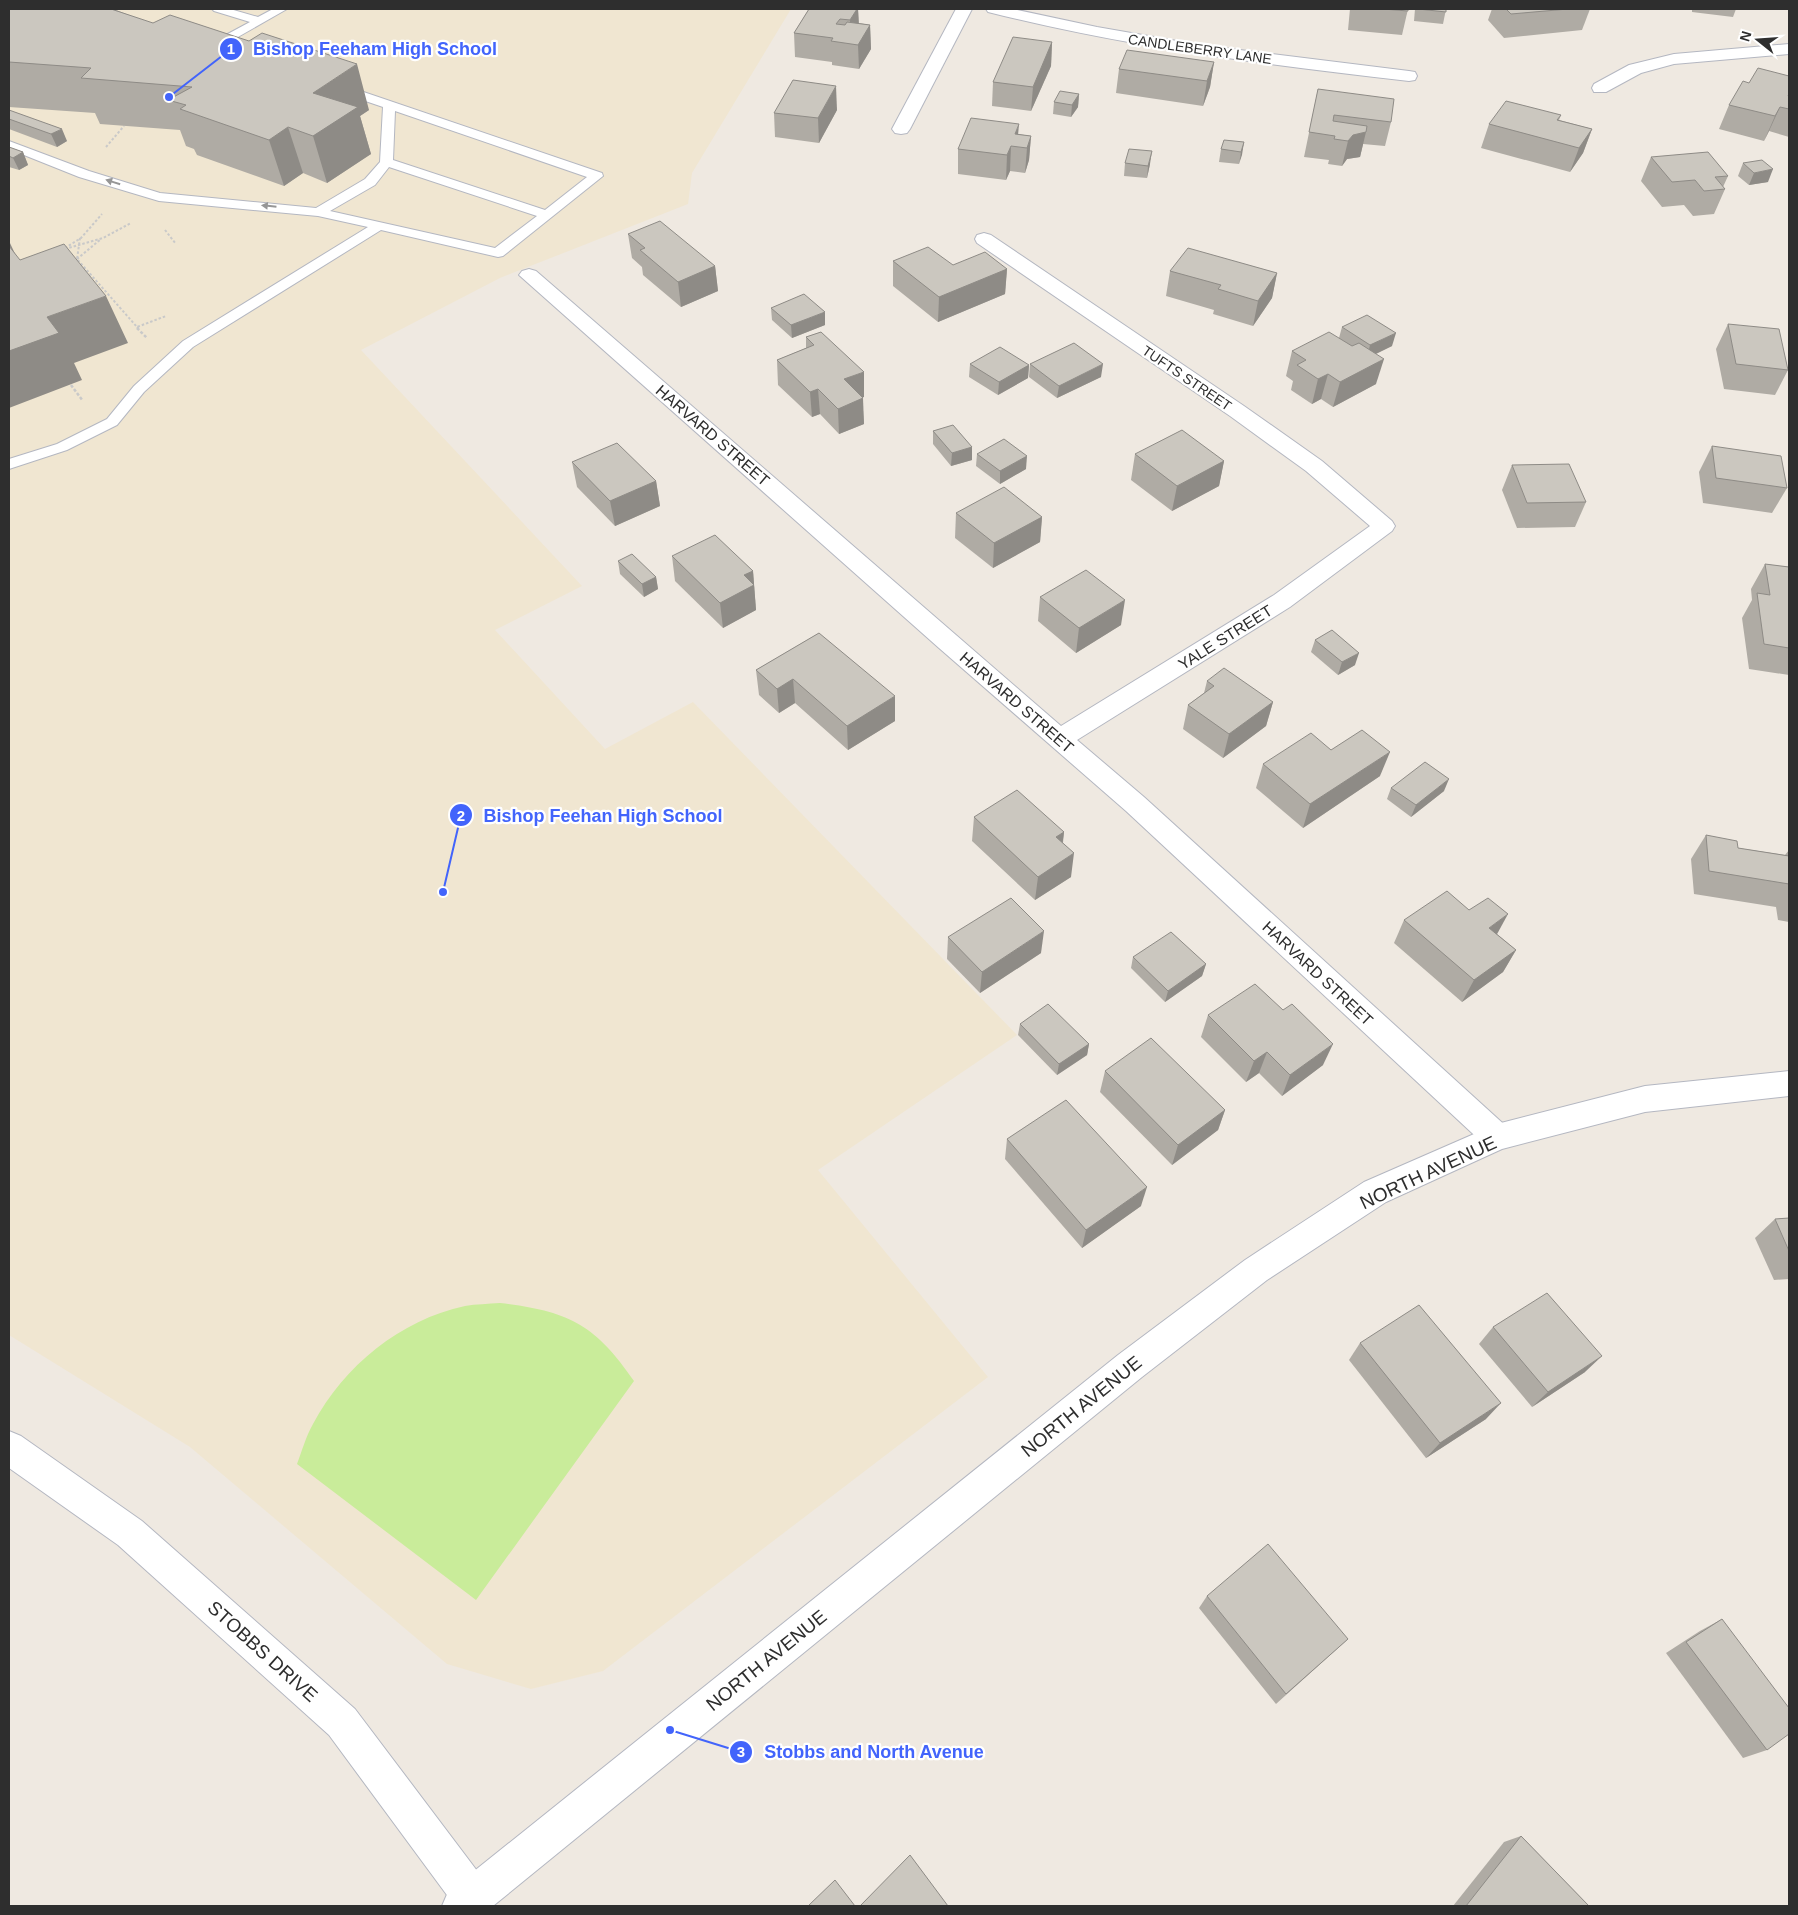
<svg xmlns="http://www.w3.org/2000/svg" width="1798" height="1915" viewBox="0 0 1798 1915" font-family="Helvetica,sans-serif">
<rect width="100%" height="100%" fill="#efe9e1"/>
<!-- education -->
<path fill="#f0e6d1" d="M9,9H791L692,173L688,204L500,278L361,350L582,586L495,630L605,749L693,702L1017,1035L818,1170L988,1377L603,1671L531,1689L447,1664L190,1447L9,1335Z"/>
<!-- pitch -->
<path fill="#c9ec9a" d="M500,1303C568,1311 595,1324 634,1381L476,1600L297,1464C302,1451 306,1436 313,1424C344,1366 400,1320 465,1306C476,1304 488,1304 500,1303Z"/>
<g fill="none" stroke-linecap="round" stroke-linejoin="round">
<!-- service casing -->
<g stroke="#b4b7c1" stroke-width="2">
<g id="service">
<path d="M212,9H230L258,17L273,9H287L215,50L211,49L209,46L211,43L250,22L214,11Z"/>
<path d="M340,84L602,173L603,176L503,256L498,257L381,230L193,347L144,392L117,425L67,450L9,469V459L57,444L107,419L134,386L183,341L368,227L318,216L159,201L79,177L9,149V141L89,171L160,193L316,208L365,179L380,162L383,107L336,91L334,88ZM395,111L587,177L545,210L393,160ZM389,167L537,216L495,248L330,211L375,185Z"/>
</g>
</g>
<!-- minor casing -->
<g stroke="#b4b7c1" stroke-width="2">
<g id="minor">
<path d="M956,9H972L910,129L907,133L901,134L895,133L892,129Z"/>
<path d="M986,9H1013L1097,27L1200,45L1409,71L1415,72L1417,76L1415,80L1409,81C1267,65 1127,47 988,12Z"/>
<path d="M1789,44V54L1674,64L1641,73L1606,92H1594L1592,88L1594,84L1629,65L1674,54Z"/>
<path d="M984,233L991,235L1244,406L1322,461L1392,521L1395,526L1392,531L1290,607L1077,740L1144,797L1508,1128L1512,1137L1508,1146L1497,1150L1486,1146L1126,811L939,648L519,275L522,271L529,269L536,271L1061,726L1274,595L1370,526L1306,471L1230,416L977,243L975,239L977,235Z"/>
<path d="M9,1431L21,1436L142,1521L355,1709L487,1884L493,1898L489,1906H455L329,1735L118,1545L9,1468Z"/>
</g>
</g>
<!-- secondary casing -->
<g stroke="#b4b7c1" stroke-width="2">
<path id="secondary" d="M1789,1071V1096L1645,1112L1502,1149L1386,1202L1267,1280L1142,1377L493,1906H442L448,1892L1118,1355L1245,1260L1364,1182L1497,1124L1645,1086Z"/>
</g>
<!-- path-far1 -->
<g stroke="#c9c9c9" stroke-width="2" stroke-dasharray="2.5 2" stroke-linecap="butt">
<path d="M106,147L124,126"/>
<path d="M165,230L176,244"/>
<path d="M80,238L77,259L137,327L166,316"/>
<path d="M65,248L81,238L102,214"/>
<path d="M65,249L103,238L131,223"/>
<path d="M77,259L101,239"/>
<path d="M137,327L139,329"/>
</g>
<!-- path -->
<g stroke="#c9c9c9" stroke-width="2.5" stroke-dasharray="3 2" stroke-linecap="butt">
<path d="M137,328L147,338"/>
<path d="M71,385L83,401"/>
</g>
<!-- service -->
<use href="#service" fill="#fff" fill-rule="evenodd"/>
<!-- minor -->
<use href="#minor" fill="#fff" fill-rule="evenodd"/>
<!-- secondary -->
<use href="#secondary" fill="#fff" fill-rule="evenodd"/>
</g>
<!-- wall -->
<g fill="#afaba4">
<path d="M9,9H118L116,10L369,110L360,116L371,154L327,183L303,173L284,186L197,155L194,149L186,146L180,130L100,124L95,113L9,107Z"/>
<path d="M809,9H858L859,23L870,25L871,49L859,69L832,65V62L795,57L794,33Z"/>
<path d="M1350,9H1408L1402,35L1348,30Z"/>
<path d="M1415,9H1446L1443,24L1414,21Z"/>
<path d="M1492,9H1590L1582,30L1504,38L1488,20Z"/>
<path d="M1692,9H1736L1733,17L1692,12Z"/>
<path d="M1052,42L1051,66L1031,111L992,106L993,82Z"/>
<path d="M1214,62L1210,87L1203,106L1116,93L1119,69Z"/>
<path d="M1749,83L1789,109V137L1769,131L1764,141L1719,129L1729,105Z"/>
<path d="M1318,89L1391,122L1385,146L1363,144L1360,157L1347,159L1342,166L1328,164L1329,160L1304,157Z"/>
<path d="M1079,94L1078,107L1071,117L1053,114L1054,102Z"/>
<path d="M9,110L67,141L57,147L9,129Z"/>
<path d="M837,110L819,143L775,137L774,113Z"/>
<path d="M1561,115L1559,120L1592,129L1583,153L1570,172L1481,148L1489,124Z"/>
<path d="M1018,134L1031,136L1029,160L1025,173L1010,171L1006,180L958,174V149Z"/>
<path d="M1244,142L1239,164L1219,162L1221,149Z"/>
<path d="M9,147L23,152L28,165L19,170L9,167Z"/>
<path d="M1651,157L1728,176L1723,187L1725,189L1714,214L1693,216L1684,205L1662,207L1641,181Z"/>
<path d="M1125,163L1150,164L1147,178L1124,176Z"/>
<path d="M1743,163L1768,182L1749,185L1738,176Z"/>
<path d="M628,234L715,266L718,291L681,307L643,275L642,267L632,258Z"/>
<path d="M893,261L1007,269L1005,294L938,322L893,286Z"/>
<path d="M1170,271L1277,273L1272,298L1253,326L1213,314L1214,310L1166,296Z"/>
<path d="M771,308L825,325L792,338L772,320Z"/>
<path d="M1728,324L1788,370L1775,395L1724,389L1716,349Z"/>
<path d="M1342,327L1392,346L1376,354V384L1333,407L1321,399L1312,404L1291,390L1293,381L1286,376L1292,351L1339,338Z"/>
<path d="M821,332L864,397H862L864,424L839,434L820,414L812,417L778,385L777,360L806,348V337Z"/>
<path d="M970,364L1029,365L1028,378L998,395L969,377Z"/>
<path d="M1030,364L1101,377L1057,398L1029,377Z"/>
<path d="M933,431L972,447V460L951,466L933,444Z"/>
<path d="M1712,446L1787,488L1772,513L1703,503L1699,472Z"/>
<path d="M977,454L1026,469L1000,484L976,466Z"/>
<path d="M1135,454L1224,461L1219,486L1172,511L1131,480Z"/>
<path d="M572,462L656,481L660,506L615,526L577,487Z"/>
<path d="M1512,465L1586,502L1575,527L1517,528L1502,490Z"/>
<path d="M956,513L1042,517L1040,542L993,568L955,538Z"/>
<path d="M672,556L753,571L756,610L723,628L675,581Z"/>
<path d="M618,561L656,577L658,589L644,597L620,574Z"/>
<path d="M1765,564L1789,567V675L1749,669L1742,618L1752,600L1751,589Z"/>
<path d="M1040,597L1121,625L1076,653L1038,621Z"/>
<path d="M819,633L895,721L848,750L795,703L779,713L759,695L756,670Z"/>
<path d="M1315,640L1355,665L1338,675L1311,652Z"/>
<path d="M1207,681L1273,702L1266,726L1223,758L1183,729L1188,705L1204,693Z"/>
<path d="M1331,750L1380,776L1303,828L1256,788L1263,764Z"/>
<path d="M1391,788L1444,791L1411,817L1387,799Z"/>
<path d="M974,817L1064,832L1063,843L1071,877L1035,900L972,841Z"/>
<path d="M1706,835L1738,848L1785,855L1789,850V922L1778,920L1776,907L1694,894L1691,859Z"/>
<path d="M1404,920L1497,934L1516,950L1503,972L1462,1002L1394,943Z"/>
<path d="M948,937L1041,953L980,993L947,959Z"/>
<path d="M1133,957L1206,964L1202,976L1165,1002L1131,968Z"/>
<path d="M1208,1015L1323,1065L1282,1096L1259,1073L1246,1082L1201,1037Z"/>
<path d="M1020,1024L1089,1044L1087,1055L1057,1075L1018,1035Z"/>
<path d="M1105,1071L1225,1110L1218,1130L1172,1165L1100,1092Z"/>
<path d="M1007,1139L1141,1206L1082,1248L1005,1159Z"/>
<path d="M1789,1218V1279L1774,1280L1755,1238L1775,1219Z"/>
<path d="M1493,1327L1585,1372L1532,1407L1479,1344Z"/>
<path d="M1360,1343L1486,1419L1426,1458L1349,1360Z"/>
<path d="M1207,1596L1348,1639L1276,1704L1199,1608Z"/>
<path d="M1722,1619L1767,1750L1743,1758L1666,1653L1700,1631Z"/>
<path d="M1521,1836L1589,1906H1453L1504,1842Z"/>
</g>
<!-- shaded-wall -->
<g fill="#8e8b86">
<path d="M857,9H858L859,31L851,44L850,20Z"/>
<path d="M870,25L871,49L859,69L858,45Z"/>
<path d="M1052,42L1051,66L1031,111L1033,87Z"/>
<path d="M1214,62L1210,87L1203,106L1207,81Z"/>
<path d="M357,64L369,110L360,116L371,154L327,183L313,136V93Z"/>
<path d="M836,86L837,110L819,143L818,118Z"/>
<path d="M1079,94L1078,107L1071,117L1072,105Z"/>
<path d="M1780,107L1769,131L1764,141L1775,116Z"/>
<path d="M1019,124L1017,147L1015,134Z"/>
<path d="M288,127L303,173L284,186L269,140Z"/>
<path d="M62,129L67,141L57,147L51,134Z"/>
<path d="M1592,129L1583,153L1570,172L1579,148Z"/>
<path d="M1366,132L1360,157L1347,159L1342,166L1348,141L1353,135Z"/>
<path d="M1031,136L1029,160L1025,173L1027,148Z"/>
<path d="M1244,142L1242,155L1239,164L1241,152Z"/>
<path d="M1011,146L1010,171L1006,180L1007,155Z"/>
<path d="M1152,151L1150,164L1147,178L1148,166Z"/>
<path d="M23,152L28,165L19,170L13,158Z"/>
<path d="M1773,169L1768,182L1749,185L1754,173Z"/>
<path d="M9,241L17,258L9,261Z"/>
<path d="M715,266L718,291L681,307L678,282Z"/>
<path d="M1007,269L1005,294L938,322L939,297Z"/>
<path d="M1277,273L1272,298L1253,326L1258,301Z"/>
<path d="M106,296L128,343L74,363L82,380L9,408V351L47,317Z"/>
<path d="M825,312V325L792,338L791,325Z"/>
<path d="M1396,333L1392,346L1367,358L1370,345Z"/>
<path d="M1384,359L1376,384L1333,407L1340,382Z"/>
<path d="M1103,364L1101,377L1057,398L1059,386Z"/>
<path d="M1029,365L1028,378L998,395L999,382Z"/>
<path d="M864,372V397L844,405V379Z"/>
<path d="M1328,374L1321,399L1312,404L1318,379Z"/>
<path d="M818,389L820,414L812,417L810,392Z"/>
<path d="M863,398L864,424L839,434L838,409Z"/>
<path d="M972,447V460L951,466L952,453Z"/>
<path d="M1027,456L1026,469L1000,484V471Z"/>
<path d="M1224,461L1219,486L1172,511L1177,486Z"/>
<path d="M656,481L660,506L615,526L610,501Z"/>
<path d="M1042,517L1040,542L993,568L994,543Z"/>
<path d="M753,571L756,610L723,628L720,603L744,575Z"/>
<path d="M656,577L658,589L644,597L642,584Z"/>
<path d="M1125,600L1121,625L1076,653L1079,628Z"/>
<path d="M1359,653L1355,665L1338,675L1342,662Z"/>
<path d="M793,679L795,703L779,713L777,689Z"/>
<path d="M895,696V721L848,750L847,726Z"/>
<path d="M1273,702L1266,726L1223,758L1229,734Z"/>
<path d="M1390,752L1380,776L1303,828L1310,804Z"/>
<path d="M1449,779L1444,791L1411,817L1416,805Z"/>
<path d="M1064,832L1061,855L1056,837Z"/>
<path d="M1074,853L1071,877L1035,900L1038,877Z"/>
<path d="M1508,914L1496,936L1489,928Z"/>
<path d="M1044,931L1041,953L980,993L982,972Z"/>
<path d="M1516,950L1503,972L1462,1002L1474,980Z"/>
<path d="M1206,964L1202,976L1165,1002L1168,991Z"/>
<path d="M1089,1044L1087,1055L1057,1075L1059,1064Z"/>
<path d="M1333,1044L1323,1065L1282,1096L1290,1075Z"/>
<path d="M1267,1052L1259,1073L1246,1082L1254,1061Z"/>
<path d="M1225,1110L1218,1130L1172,1165L1178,1145Z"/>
<path d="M1147,1187L1141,1206L1082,1248L1086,1230Z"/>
<path d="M1602,1356L1585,1372L1532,1407L1548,1392Z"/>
<path d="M1501,1403L1486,1419L1426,1458L1440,1443Z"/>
</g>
<!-- building -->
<g fill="#cbc7bf" stroke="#8e8b86">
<path d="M9,9H111L153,23L170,15L249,41L262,33L357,64L313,93L358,107L313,136L288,127L269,140L180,109L186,105L168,100L192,87L81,78L91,68L9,62Z"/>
<path d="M809,9H857L850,20L840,19L836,24L845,25L847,22L870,25L858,45L831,41L833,38L794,33Z"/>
<path d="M1383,9H1408V11Z"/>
<path d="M1418,9H1446V12Z"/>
<path d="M1506,9H1568L1511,14Z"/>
<path d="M1013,37L1052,42L1033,87L993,82Z"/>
<path d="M1127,50L1214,62L1207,81L1119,69Z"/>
<path d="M1758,68L1789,76V94L1788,96H1789V109L1780,107L1775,116L1729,105L1743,81L1749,83Z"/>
<path d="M793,80L836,86L818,118L774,113Z"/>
<path d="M1318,89L1394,99L1391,122L1334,115L1333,121L1367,126L1366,132L1353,135L1348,141L1334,139L1335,136L1309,132Z"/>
<path d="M1060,91L1079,94L1072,105L1054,102Z"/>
<path d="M1506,101L1561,115L1557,120L1592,129L1579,148L1489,124Z"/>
<path d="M9,110L62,129L51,134L9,119Z"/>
<path d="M971,118L1019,124L1015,134L1031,136L1027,148L1011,146L1007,155L958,149Z"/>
<path d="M1224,140L1244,142L1241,152L1221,149Z"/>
<path d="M9,147L23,152L13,158L9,156Z"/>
<path d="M1129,149L1152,151L1148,166L1125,163Z"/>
<path d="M1708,152L1728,176L1715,177L1725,189L1704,191L1695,180L1672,182L1651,157Z"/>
<path d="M1762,160L1773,169L1754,173L1743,163Z"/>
<path d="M660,221L715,266L678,282L640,250L645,248L628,234Z"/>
<path d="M64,244L106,296L47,317L59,333L9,351V246L20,260Z"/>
<path d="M928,247L953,265L985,252L1007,269L939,297L893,261Z"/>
<path d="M1188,248L1277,273L1258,301L1218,289L1221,285L1170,271Z"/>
<path d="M804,294L825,312L791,325L771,308Z"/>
<path d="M1367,315L1396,333L1370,345L1342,327Z"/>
<path d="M1728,324L1779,329L1788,370L1736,364Z"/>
<path d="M821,332L864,372L844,379L863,398L838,409L818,389L810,392L777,360L814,345L806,337Z"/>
<path d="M1329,332L1352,346L1359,343L1384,359L1340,382L1328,374L1318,379L1297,365L1306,360L1292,351Z"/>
<path d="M1074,343L1103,364L1059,386L1030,364Z"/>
<path d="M1000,347L1029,365L999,382L970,364Z"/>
<path d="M953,425L972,447L952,453L933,431Z"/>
<path d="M1182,430L1224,461L1177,486L1135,454Z"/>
<path d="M1004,439L1027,456L1000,471L977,454Z"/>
<path d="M617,443L656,481L610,501L572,462Z"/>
<path d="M1712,446L1781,456L1787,488L1716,478Z"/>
<path d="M1569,464L1586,502L1527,503L1512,465Z"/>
<path d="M1004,487L1042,517L994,543L956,513Z"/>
<path d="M715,535L753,571L744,575L754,585L720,603L672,556Z"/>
<path d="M632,554L656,577L642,584L618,561Z"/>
<path d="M1765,564L1789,567V648L1764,644L1757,593L1770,595Z"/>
<path d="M1086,570L1125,600L1079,628L1040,597Z"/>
<path d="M1332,630L1359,653L1342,662L1315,640Z"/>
<path d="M819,633L895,696L847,726L793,679L777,689L756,670Z"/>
<path d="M1224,668L1273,702L1229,734L1188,705L1214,686L1207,681Z"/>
<path d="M1362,730L1390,752L1310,804L1263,764L1311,733L1331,750Z"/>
<path d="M1425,762L1449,779L1416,805L1391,788Z"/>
<path d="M1017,790L1064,832L1056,837L1074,853L1038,877L974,817Z"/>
<path d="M1706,835L1737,841L1738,848L1789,856V884L1709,871Z"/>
<path d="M1447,891L1469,910L1488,898L1508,914L1489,928L1516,950L1474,980L1404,920Z"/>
<path d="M1011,898L1044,931L982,972L948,937Z"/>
<path d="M1171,932L1206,964L1168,991L1133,957Z"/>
<path d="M1255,984L1283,1010L1292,1004L1333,1044L1290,1075L1267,1052L1254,1061L1208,1015Z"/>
<path d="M1048,1004L1089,1044L1059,1064L1020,1024Z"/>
<path d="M1151,1038L1225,1110L1178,1145L1105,1071Z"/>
<path d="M1066,1100L1147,1187L1086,1230L1007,1139Z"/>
<path d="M1789,1218V1251L1775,1219Z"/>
<path d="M1547,1293L1602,1356L1548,1392L1493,1327Z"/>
<path d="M1419,1305L1501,1403L1440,1443L1360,1343Z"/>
<path d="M1268,1544L1348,1639L1286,1694L1207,1596Z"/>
<path d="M1722,1619L1789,1708V1734L1767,1750L1686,1642Z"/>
<path d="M1521,1836L1589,1906H1466Z"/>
<path d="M910,1855L948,1906H860Z"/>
<path d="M835,1880L855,1906H808Z"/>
</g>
<!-- one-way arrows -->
<defs><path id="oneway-solid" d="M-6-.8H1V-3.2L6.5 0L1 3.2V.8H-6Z" transform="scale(1.25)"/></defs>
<g fill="#969696">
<use href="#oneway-solid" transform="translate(113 182) rotate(-163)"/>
<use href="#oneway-solid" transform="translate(269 206) rotate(-174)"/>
</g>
<g text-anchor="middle" stroke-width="4.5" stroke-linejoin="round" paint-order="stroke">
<!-- far-street labels -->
<g font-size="14" fill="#2e2e2e" stroke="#fff">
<text transform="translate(1200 49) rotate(8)" y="5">CANDLEBERRY LANE</text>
<text transform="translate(1187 378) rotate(34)" y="5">TUFTS STREET</text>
</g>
<!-- street labels -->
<g font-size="16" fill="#2e2e2e" stroke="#fff">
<text transform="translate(713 435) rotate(41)" y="6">HARVARD STREET</text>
<text transform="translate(1225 637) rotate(-32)" y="6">YALE STREET</text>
<text transform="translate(1017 702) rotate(41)" y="6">HARVARD STREET</text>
<text transform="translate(1318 973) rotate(43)" y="6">HARVARD STREET</text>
</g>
<!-- near-street labels -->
<g font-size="19" fill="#2e2e2e" stroke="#fff">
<text transform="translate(1428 1172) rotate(-25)" y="7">NORTH AVENUE</text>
<text transform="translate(1081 1406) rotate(-39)" y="7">NORTH AVENUE</text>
<text transform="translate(263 1651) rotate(42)" y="7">STOBBS DRIVE</text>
<text transform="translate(766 1660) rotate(-39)" y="7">NORTH AVENUE</text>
</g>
</g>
<!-- callouts -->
<path fill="none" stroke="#4264fb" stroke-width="2" d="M169 97L231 49M443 892L461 815M670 1730L741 1752"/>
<g fill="#4264fb" stroke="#fff" stroke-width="2">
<circle cx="169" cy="97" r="5"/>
<circle cx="443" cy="892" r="5"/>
<circle cx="670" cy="1730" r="5"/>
<circle cx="231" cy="49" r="12"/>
<circle cx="461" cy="815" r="12"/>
<circle cx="741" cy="1752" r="12"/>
</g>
<g font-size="15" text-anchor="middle" font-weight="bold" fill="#fff">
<text x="231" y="54">1</text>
<text x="461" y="821">2</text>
<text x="741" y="1757">3</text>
</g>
<g font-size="18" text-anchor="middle" font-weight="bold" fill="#4264fb" stroke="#fff" stroke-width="4.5" stroke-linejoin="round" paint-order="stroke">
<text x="375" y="55">Bishop Feeham High School</text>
<text x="603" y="822">Bishop Feehan High School</text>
<text x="874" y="1758">Stobbs and North Avenue</text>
</g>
<!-- border -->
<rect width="1798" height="1915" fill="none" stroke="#2e2e2e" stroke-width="20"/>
<!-- north arrow -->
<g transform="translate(1758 40) rotate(287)" stroke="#ffffff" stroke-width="4" paint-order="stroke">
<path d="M0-4L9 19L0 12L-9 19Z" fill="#2e2e2e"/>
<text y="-8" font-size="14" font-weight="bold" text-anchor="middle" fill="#2e2e2e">N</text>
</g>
</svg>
